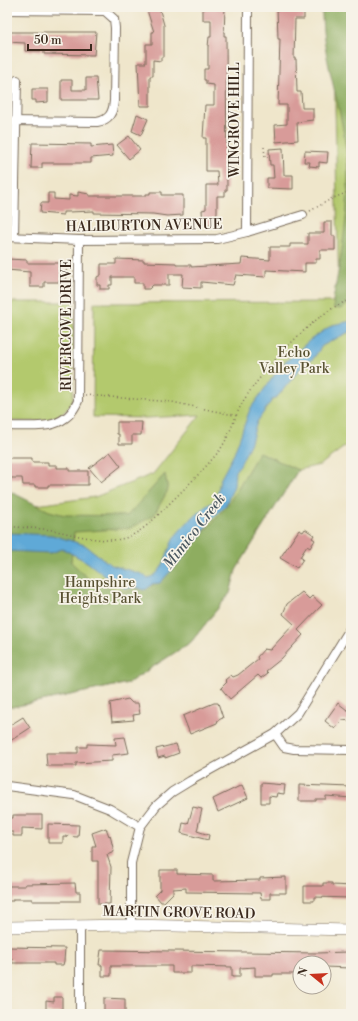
<svg xmlns="http://www.w3.org/2000/svg" width="358" height="1021" viewBox="0 0 358 1021" font-family="'Libre Bodoni',serif">
<rect width="100%" height="100%" fill="#f7f3e8"/>
<filter id="ink" filterUnits="userSpaceOnUse"><feTurbulence type="fractalNoise" baseFrequency=".025" numOctaves="2"/><feDisplacementMap in="SourceGraphic" scale="8" xChannelSelector="R" yChannelSelector="G"/><feConvolveMatrix kernelMatrix="1 2 1 2 8 2 1 2 1" color-interpolation-filters="sRGB"/></filter>
<filter id="wash" filterUnits="userSpaceOnUse"><feTurbulence type="fractalNoise" baseFrequency=".012" numOctaves="4" result="noise"/><feDisplacementMap in="SourceGraphic" scale="16" xChannelSelector="R" yChannelSelector="G"/><feGaussianBlur stdDeviation="0.9" result="paint"/><feColorMatrix in="noise" values="0 0 0 0 0 0 0 0 0 0 0 0 0 0 0 0 0 1.4 0 .05"/><feComposite in="paint" operator="in"/></filter>
<g filter="url(#wash)">
<rect width="100%" height="100%" fill="#efe6cb"/>
<!-- green -->
<g fill="#b3c96d" stroke="#777a46">
<path d="M333,7H351V442L320,465L298,470L236,570L230,593L191,642L128,683L7,708V509L95,497L153,474L200,415L147,418L93,417L94,303L339,302Z"/>
<path d="M7,302H74L73,399C62,427 31,421 7,421Z"/>
</g>
<!-- forest -->
<g fill="#8ead60" stroke="#646c3f">
<path d="M322,7H351V301L342,309L334,308L333,300C342,251 352,201 346,150C341,102 321,56 322,7Z"/>
<path d="M259,452L298,470L236,570L230,593L191,642L128,683L7,708V490L49,511L65,515L127,516L165,474L168,490L154,515L131,528L74,532L71,562L93,583L126,592L150,586L169,573L229,503Z"/>
</g>
<!-- water -->
<path fill="#5fa9d7" stroke="#4d6a7a" d="M351,321V331L322,346L313,359L305,363L278,396L272,400L257,422L251,442L240,465L235,471L234,486L226,505L209,522L200,538L190,547L187,553L160,583L152,584L147,589L143,590L137,587L126,589L114,583L87,562L63,549L50,553L7,551V533L52,535L85,545L111,565L142,574L147,578C166,575 166,548 176,535C186,523 201,508 216,500L220,480L234,454L250,409L281,366L310,340L332,325Z"/>
<g id="blocks">
<!-- building -->
<g fill="#d89b99">
<path d="M146,7H159L164,25V57H161V61L153,60V76H150V106H140L138,63H146V44H152V32H154Z"/>
<path d="M203,7H225L224,36H226L227,190H225V196H217V213L216,218H213V224H203L202,210L206,209V185H218L217,171H206V138H203L205,105H214V85L206,84V80H204V69H208V47L209,37H211V20H203Z"/>
<path d="M277,7H304V19H295L294,59H296L297,92H301L302,106V108H313V120L297,122L298,140L276,142L275,125L287,124V105H278L280,39H278Z"/>
<path d="M7,32H96L94,55L44,54V51H25V43L7,42Z"/>
<path d="M86,78H96L98,100H61V80H72V90H86Z"/>
<path d="M32,89H48V102L36,103V100H32Z"/>
<path d="M137,114L148,119L141,135L132,131Z"/>
<path d="M129,136L140,150L129,159L117,145Z"/>
<path d="M32,143L91,144V147L112,145L113,156L91,158V163H42V168H31Z"/>
<path d="M283,148L284,175H293V189L267,188V178H274L273,165H270L269,149Z"/>
<path d="M305,151L328,152L327,163L319,162V167L309,166L310,162H304Z"/>
<path d="M78,192L89,194V196H146V194H150V192H162V195H183V215L167,216L153,214L94,213V211L68,212H63V215L40,213L41,203H48V193H54V199L69,200V195L78,196Z"/>
<path d="M324,222H332V236H335V250H320V259H316V263H305V272L266,270V277L236,275L233,285L201,282V288L182,287L183,274H169V285H153L149,289H143V283H134V277H112V285H109V289H100V285H97V277L101,275V264H116V259L144,260V262L176,263V265H191V267L241,264L242,258L270,260V247H290V244H308V233H324Z"/>
<path d="M7,259L27,260V263H67L65,282H44V287H30V272L7,270Z"/>
<path d="M117,422H142L141,435H132V444H119V434H117Z"/>
<path d="M110,452L121,466L101,482L89,468Z"/>
<path d="M7,458H32V462H48V465H57V468H69V471H88V485H48V487H35V485H23L22,478H7Z"/>
<path d="M305,529L314,535L312,538L315,540L310,548L307,546L300,557L303,559L297,568L280,558L299,530L303,532Z"/>
<path d="M302,592L309,599L312,596L322,605L298,630L303,635L281,659L266,671L268,673L261,678L258,675L230,699L221,688L227,682L225,680L231,675L233,677L238,675L258,659L257,657L264,649L270,650L294,624L283,614L287,604Z"/>
<path d="M128,699L132,703H138L140,714L133,715L134,720L112,722L110,703Z"/>
<path d="M214,703H218L223,718L218,720L217,723L190,734L183,716Z"/>
<path d="M338,703L347,710H351V721L342,720L335,729L325,721Z"/>
<path d="M23,717L30,728L7,743V727Z"/>
<path d="M125,737L129,753L112,755V761L76,763V766H47L46,753H78V747H87V744L116,745L115,738Z"/>
<path d="M176,744L179,753L165,758V756L158,758L156,749Z"/>
<path d="M261,783L285,785L284,794L277,793L276,797L269,796V803H261Z"/>
<path d="M242,785L248,798L218,812L213,799Z"/>
<path d="M299,785L351,787V798L326,796V799H316V801H299Z"/>
<path d="M193,807L202,809L197,831L209,835L208,840L181,833L183,823L188,824Z"/>
<path d="M13,815H42V829L22,828V836H13V832H7V818H13Z"/>
<path d="M48,824L79,825L78,837L63,836V843H48Z"/>
<path d="M106,828L109,836L110,835L114,852L107,855L111,867L110,904H98V861H92V846H96L92,833Z"/>
<path d="M160,870H177V874L213,875V881L260,880V878L286,877V893H270V899H261L260,893L186,892V888L173,889V893L164,902H161L155,895L160,890Z"/>
<path d="M75,883L76,892H80V901H32V899H13V901H7V886H25V884Z"/>
<path d="M323,883H332V885L351,886V898L314,897V901H304V886H323Z"/>
<path d="M7,947L65,948L64,961L63,965H54V963H12V959H7Z"/>
<path d="M101,950L317,953L348,952V961H351V968L324,967V963H300V974H273V976H255V967L240,968V977H232V967L191,966V973H172V966H111V976H102V965H99Z"/>
<path d="M54,997H62V1013H46V1001L54,1002Z"/>
<path d="M104,998L125,999V1014H104Z"/>
</g>
</g>
</g>
<g filter="url(#ink)">
<use href="#blocks" fill-opacity="0" stroke="#7a6c5b" stroke-width="1"/>
<g fill="none" stroke-linecap="round" stroke-linejoin="round">
<!-- minor casing -->
<g stroke="#7a6c5b" stroke-width="10">
<g id="minor">
<path d="M7,10L105,11L114,19L115,28L114,101C113,113 109,120 97,122L7,121"/>
<path d="M247,232L248,7"/>
<path d="M7,237L79,240L217,239L247,232L303,215"/>
<path d="M14,237L17,80"/>
<path d="M7,426C35,426 65,432 78,401L79,240"/>
<path d="M275,734L284,747L294,749L351,750"/>
<path d="M7,786L74,795L110,809L140,827"/>
<path d="M131,925V863L140,827L156,806L172,792L190,781L275,734L298,713L351,627"/>
<path d="M80,1014V926"/>
</g>
</g>
<!-- major casing -->
<g stroke="#7a6c5b" stroke-width="12">
<path id="major" d="M7,927L131,925L351,930"/>
</g>
<!-- path -->
<g stroke="#7a6c5b" stroke-width="1.5" stroke-dasharray="1 3" stroke-linecap="butt">
<path d="M264,147L265,157H270"/>
<path d="M310,211L331,199L351,191"/>
<path d="M85,395L172,402L238,416"/>
<path d="M7,526C22,528 38,528 52,530C71,534 103,543 121,539C140,535 154,519 167,506C185,488 203,471 219,451C231,435 234,416 244,400C261,372 319,307 351,300"/>
</g>
<!-- minor -->
<use href="#minor" stroke="#fff" stroke-width="8"/>
<!-- major -->
<use href="#major" stroke="#fff" stroke-width="11"/>
</g>
</g>
<g text-anchor="middle" stroke-width="3.5" stroke-linejoin="round" paint-order="stroke">
<!-- street labels -->
<g font-size="14" fill="#3b2a1e" stroke="#f7f3e8">
<text transform="translate(234 120) rotate(-90)" y="5">WINGROVE HILL</text>
<text transform="translate(144 225) rotate(-1)" y="5">HALIBURTON AVENUE</text>
<text transform="translate(66 325) rotate(-90)" y="5">RIVERCOVE DRIVE</text>
<text transform="translate(179 912) rotate(1)" y="5">MARTIN GROVE ROAD</text>
</g>
<!-- park labels -->
<g font-size="14" fill="#595232" stroke="#f7f3e8">
<text x="294" y="357">Echo<tspan x="294" dy="16">Valley Park</tspan></text>
<text x="100" y="587">Hampshire<tspan x="100" dy="16">Heights Park</tspan></text>
</g>
<!-- water labels -->
<g font-size="15" font-style="italic" fill="#48565f" stroke="#f7f3e8">
<text transform="translate(194 531) rotate(-52)" y="5">Mimico Creek</text>
</g>
</g>
<!-- margin -->
<rect width="358" height="1021" fill="none" stroke="#f7f3e8" stroke-width="24"/>
<!-- north arrow -->
<g transform="translate(312 975) rotate(288)"><circle r="19" fill="#f7f3e8" stroke="#aca397"/>
<path d="M0-3L7 15L0 10L-7 15Z" fill="#c8321e"/>
<text y="-6" font-size="11" font-weight="bold" text-anchor="middle" fill="#3b2a1e">N</text>
</g>
<!-- scale -->
<path d="M28 44v6h63v-6" fill="none" stroke="#3b2a1e" stroke-width="2"/>
<text x="34" y="44" font-size="12" fill="#3b2a1e" stroke="#f7f3e8" stroke-width="3" paint-order="stroke">50 m</text>
</svg>
